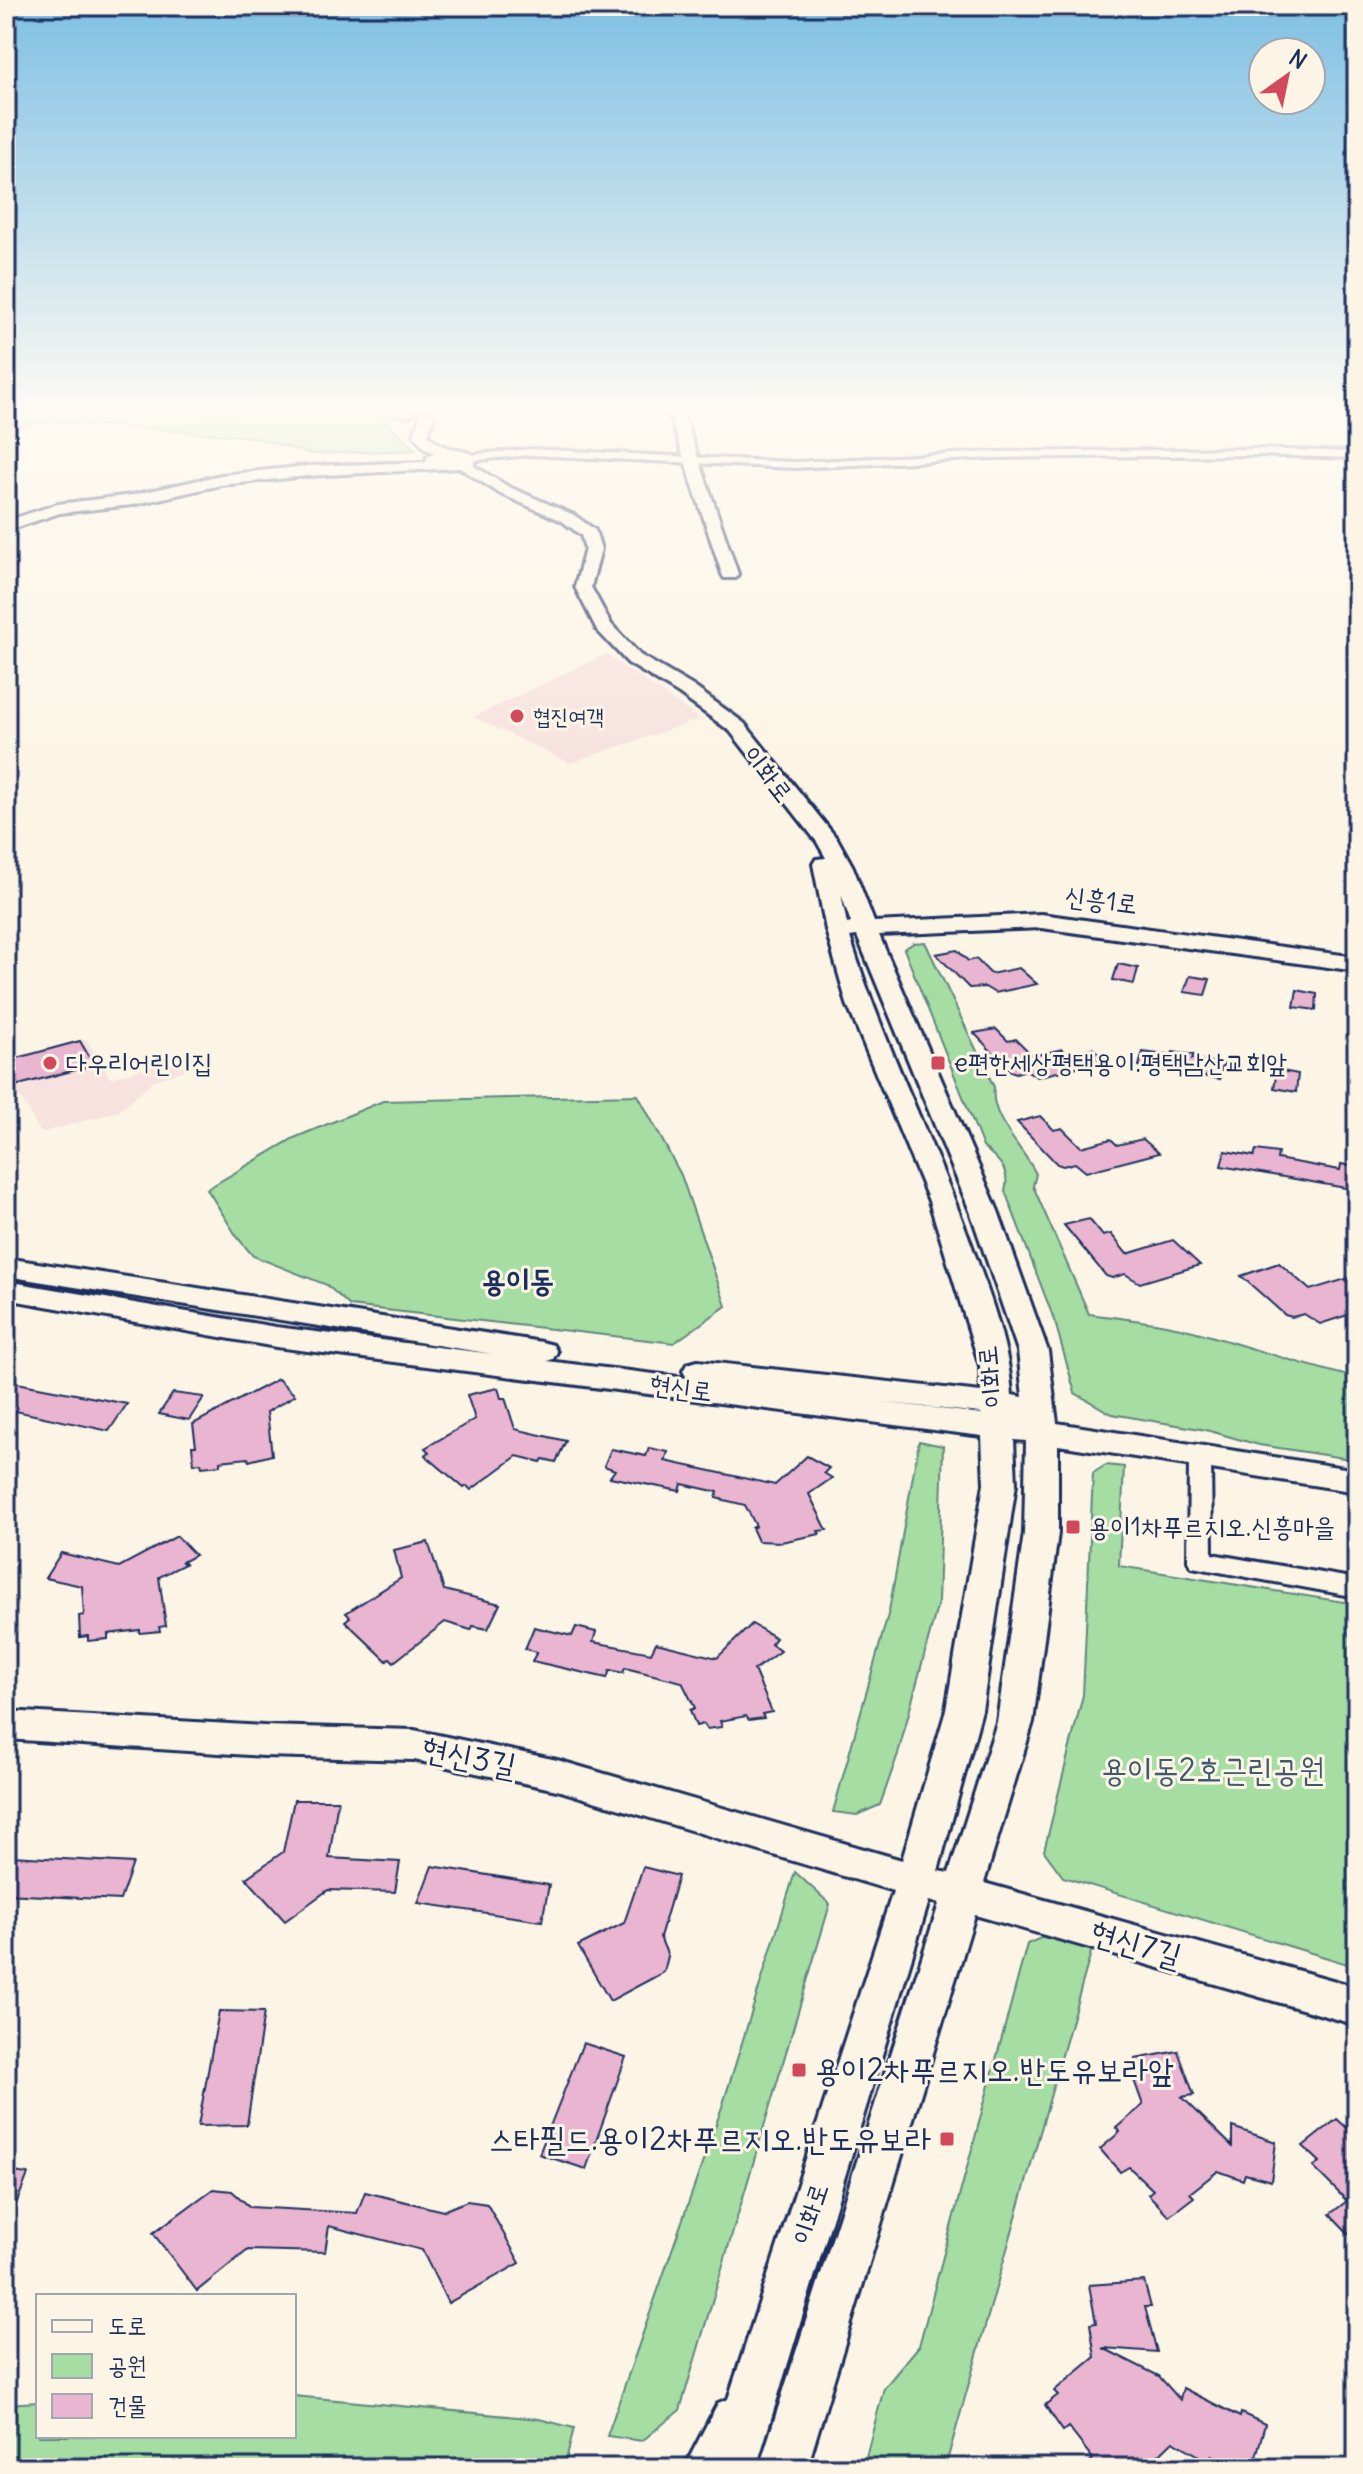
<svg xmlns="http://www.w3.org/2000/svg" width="1363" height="2474" viewBox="0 0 1363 2474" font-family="Delius,'Poor Story',sans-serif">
<rect width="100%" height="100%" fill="#fcf5e5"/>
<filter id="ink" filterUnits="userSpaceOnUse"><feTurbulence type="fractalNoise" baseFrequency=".0125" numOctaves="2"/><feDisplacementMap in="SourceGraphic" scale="16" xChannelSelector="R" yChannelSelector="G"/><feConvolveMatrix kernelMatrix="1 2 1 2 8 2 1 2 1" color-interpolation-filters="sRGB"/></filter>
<g filter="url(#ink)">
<!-- built -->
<g fill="#f7e2df">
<path d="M606,654L700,719L570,763L473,717Z"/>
<path d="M86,1039L110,1078L178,1059L186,1070L153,1081L119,1111L41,1133L6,1073V1061Z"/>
</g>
<!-- green -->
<g fill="#a5dda2" stroke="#608680" stroke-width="2">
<path d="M6,413H377L416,450L311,454L253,437L46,421L6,429Z"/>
<path d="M925,942L994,1087C989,1118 1023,1147 1036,1174L1033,1186L1089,1314C1128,1319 1166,1323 1204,1334C1255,1349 1305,1366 1357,1378V1460L1259,1445L1206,1430L1112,1414L1075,1393L1055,1322L1005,1191C1011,1170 998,1159 983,1147L904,949L914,943Z"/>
<path d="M638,1095L681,1175L726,1306L674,1343L350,1306L327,1285L253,1256L237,1237L207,1189L294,1138L383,1101Z"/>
<path d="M919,1441L943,1446L938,1603L898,1754L880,1805L857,1815L833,1812L889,1611Z"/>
<path d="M1106,1465L1124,1467L1119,1566L1357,1604V1967L1063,1877L1044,1851L1083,1695L1093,1473Z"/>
<path d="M795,1872L830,1904L680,2410L642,2441L607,2436L723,2104Z"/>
<path d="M1043,1937L1092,1949L945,2468H863L884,2388L919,2346L1027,1944Z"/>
<path d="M294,2396L539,2419L574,2428L564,2468H176C119,2463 63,2468 6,2468V2404L38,2402V2436H294Z"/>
</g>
<!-- building -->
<g fill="#eab5d1" stroke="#1b2f5e" stroke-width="2">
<path d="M957,950L968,961L976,959L991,974L1019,968L1037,984L995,993L985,987L969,988L936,954Z"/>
<path d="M1118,964L1138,968L1134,984L1113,980Z"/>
<path d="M1190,976L1210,979L1205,995L1184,992Z"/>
<path d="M1297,990L1317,994L1316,1010L1294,1007Z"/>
<path d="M996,1029L1008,1041L1016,1039L1033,1056L1062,1049L1067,1054L1092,1048L1106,1060L1037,1077L1026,1070L1016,1073L1010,1071L974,1033Z"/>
<path d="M80,1041L94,1065L11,1087L6,1075V1061Z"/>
<path d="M1143,1052L1172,1056L1173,1052L1194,1055L1192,1059L1223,1064L1220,1079L1139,1066Z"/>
<path d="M1277,1070L1298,1074L1296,1092L1274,1088Z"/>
<path d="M1040,1116L1054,1130L1062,1128L1081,1147L1111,1139L1117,1145L1143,1139L1159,1153L1086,1172L1075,1163L1063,1166L1057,1164L1017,1122Z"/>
<path d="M1256,1150L1278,1153L1277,1159L1340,1170L1341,1164L1357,1167V1190L1221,1166L1225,1151L1254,1156Z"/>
<path d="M1089,1219L1103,1236L1111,1234L1127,1254L1173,1240L1200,1265L1140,1283L1125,1274L1112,1278L1106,1276L1064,1225Z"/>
<path d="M1279,1263L1310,1290L1349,1278L1357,1285V1312L1320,1324L1304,1314L1292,1317L1285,1315L1241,1276Z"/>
<path d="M278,1379L295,1395L267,1412L272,1455L249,1461L248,1458L220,1461V1465L202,1467L201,1463L194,1464L192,1446H196L193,1424Z"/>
<path d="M17,1383L70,1393L127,1404L109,1431L6,1409V1397Z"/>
<path d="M498,1388L501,1398H505L515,1429L566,1441L556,1462L543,1459L541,1462L517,1456L471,1490L467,1486L464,1488L425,1455L429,1452L425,1448L475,1419L467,1395Z"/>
<path d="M173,1393L204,1397L189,1420L159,1414Z"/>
<path d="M649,1448L668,1452L665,1461L775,1485L807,1456L829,1468L824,1473L832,1478L809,1494L827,1530L818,1531L820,1534L781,1542L758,1541L752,1528L756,1526L745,1505L716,1498L718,1492L682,1484L680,1491L610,1477L615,1470L604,1466L611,1449L646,1456Z"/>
<path d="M177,1536L195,1555L182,1562L185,1564L159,1577L166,1626L159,1627L160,1631L140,1633V1630L108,1634V1639L88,1641V1636L80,1637L79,1616L84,1615L82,1586L45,1578L61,1553L119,1567Z"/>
<path d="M428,1542L444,1590L500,1604L488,1629L473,1626L471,1630L445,1622L394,1662L390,1658L387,1661L345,1621L350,1617L346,1613L401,1578L394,1550Z"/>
<path d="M752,1624L776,1638L771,1644L780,1651L754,1670L772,1712L762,1714L764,1718L749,1720L746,1716L720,1721L722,1727L707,1729L704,1724L696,1726L690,1710L695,1708L682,1682L625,1668L623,1673L610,1670L607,1678L532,1661L537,1652L525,1649L534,1627L572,1636L576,1627L596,1632L593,1642L651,1653L656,1643L717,1658Z"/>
<path d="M294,1800H338L329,1858L400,1862L395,1892L328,1890L285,1921L246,1878L283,1852Z"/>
<path d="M11,1856L133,1863L120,1900L6,1894V1868Z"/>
<path d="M432,1866L549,1885L542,1921L418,1903Z"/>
<path d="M643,1867L678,1876L660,1937L668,1956L664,1972L610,2001L578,1946L624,1923Z"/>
<path d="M219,2011L264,2012L247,2125L198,2126Z"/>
<path d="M583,2043L626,2057L586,2169L539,2154Z"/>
<path d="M1178,2051L1194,2095L1182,2097L1232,2146V2127L1276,2142L1271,2181L1245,2174L1243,2180L1218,2171L1190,2193L1194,2197L1169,2216L1148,2194L1153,2190L1129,2167L1120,2172L1100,2149L1120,2132L1116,2128L1143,2105L1134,2080H1141L1135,2059Z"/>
<path d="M1337,2119L1357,2137V2242L1330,2214L1347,2201L1313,2167L1320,2162L1303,2146Z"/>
<path d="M6,2171L28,2174L7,2227H6Z"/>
<path d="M213,2189L232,2191L250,2207L357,2213L365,2192L443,2211L467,2201L487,2204L520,2263L448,2303L422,2250L329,2226L325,2252L248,2250L197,2291L153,2233Z"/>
<path d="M1144,2281L1151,2307H1145L1157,2352L1103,2348L1159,2376L1180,2400L1183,2388L1240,2417L1241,2413L1265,2424L1253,2468H1235L1212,2455L1210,2462L1173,2441L1145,2468H1084L1093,2459L1068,2427L1063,2431L1045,2405L1058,2395L1054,2391L1095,2357L1090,2324L1096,2323L1089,2285Z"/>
</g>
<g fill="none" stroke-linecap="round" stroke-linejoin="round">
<!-- street casing -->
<g stroke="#1b2f5e" stroke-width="6">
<g id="street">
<path d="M384,413H415L410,416Z"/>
<path d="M530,449L794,462L993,452L1253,449L1357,452V458L1253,455L993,458L794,468L530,455L468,461L463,458L468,455Z"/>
<path d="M1200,1449L1208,1451L1211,1457L1212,1554L1357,1579V1597L1192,1567L1188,1561L1189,1457L1192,1451Z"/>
</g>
</g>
<!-- secondary casing -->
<g stroke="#1b2f5e" stroke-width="6">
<g id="secondary">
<path d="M421,413H435L428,435C440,448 454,449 470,453L475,460L474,466L509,487L574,515L595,530L601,549L591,587L611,624L640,655L693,686L744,723L838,840L853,867L874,922L1041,914L1357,957V971L1041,928L879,935L998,1211L1048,1351L1057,1423L1357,1470V1492L1058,1445V1533L1033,1722L984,1883L1357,1987V2025L975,1915L807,2468H759L939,1904L929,1901L756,2468H684L718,2403L728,2399L893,1891L557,1790L414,1760L264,1756L6,1739V1711L264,1726L414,1730L557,1760L902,1860L946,1710L984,1484L982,1436L276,1347L6,1299V1281L276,1327L493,1354L6,1276V1258L542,1342L553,1345L557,1352L553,1359L547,1361L687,1378L683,1371L687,1364L698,1361L981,1392L980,1366L929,1201L847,1004L826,930L813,864L816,859L826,858L817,842L730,731L679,694L628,663L597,630L575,587L585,549L581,535L562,521L499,493L460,468L307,476L221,485L132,505L60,513L6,531V521L58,504L132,495L221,475L307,466L426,462L427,457L435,453L425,449L414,435ZM841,894L851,923L847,924ZM857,936L970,1211L1018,1351L1023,1397L1012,1395C1009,1349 993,1304 977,1260C939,1151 884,1048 850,937ZM881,1402L981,1413L982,1414ZM1014,1440L1026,1441L1024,1533L997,1722L949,1873L938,1871L982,1710L1016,1484Z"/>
<path d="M669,413H683L738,574L736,578H724L722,574Z"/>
</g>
</g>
<!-- street -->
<use href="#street" fill="#fcf5e5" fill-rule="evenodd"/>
<!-- secondary -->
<use href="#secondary" fill="#fcf5e5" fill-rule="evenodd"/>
</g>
</g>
<!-- sky -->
<linearGradient id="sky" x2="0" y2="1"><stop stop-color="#7fc0e4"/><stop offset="0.54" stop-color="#fefaf3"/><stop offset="1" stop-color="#fefaf3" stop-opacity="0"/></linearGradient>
<rect width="1363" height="760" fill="url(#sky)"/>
<!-- markers -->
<g fill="#d1495b" stroke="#fcf5e5" stroke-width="3">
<circle cx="517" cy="716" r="8"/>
<circle cx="50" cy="1063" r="8"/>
<rect x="930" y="1055" width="16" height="16" rx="4"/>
<rect x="1065" y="1519" width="16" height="16" rx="4"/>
<rect x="791" y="2062" width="16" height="16" rx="4"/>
<rect x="939" y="2131" width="16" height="16" rx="4"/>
</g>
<g text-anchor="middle" stroke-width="6" stroke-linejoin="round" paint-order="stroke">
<!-- far-poi labels -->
<g font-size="22" fill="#1b2f5e" stroke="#fcf5e5" text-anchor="start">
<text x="533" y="724">협진여객</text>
</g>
<!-- street labels -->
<g font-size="26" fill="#1b2f5e" stroke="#fcf5e5">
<text transform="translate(768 774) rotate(52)" y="9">이화로</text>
<text transform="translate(1101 900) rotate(7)" y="9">신흥1로</text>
<text transform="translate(990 1377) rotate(-96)" y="9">이화로</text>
<text transform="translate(681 1388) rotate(7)" y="9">현신로</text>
<text transform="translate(810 2214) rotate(-72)" y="9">이화로</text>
</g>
<!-- poi labels -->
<g font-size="26" fill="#1b2f5e" stroke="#fcf5e5" text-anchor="start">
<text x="66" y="1072">다우리어린이집</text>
<text x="954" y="1072">e편한세상평택용이.평택남산교회앞</text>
<text x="1089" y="1536">용이1차푸르지오.신흥마을</text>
</g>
<!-- quarter labels -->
<g font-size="30" font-weight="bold" fill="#1b2f5e" stroke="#fcf5e5">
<text x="518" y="1291">용이동</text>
</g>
<!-- near-street labels -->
<g font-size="32" fill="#1b2f5e" stroke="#fcf5e5">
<text transform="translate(469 1757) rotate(11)" y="11">현신3길</text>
<text transform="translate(1136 1944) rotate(16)" y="11">현신7길</text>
</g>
<!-- near-park labels -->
<g font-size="32" fill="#3e5a6f" stroke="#fcf5e5">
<text x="1213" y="1781">용이동2호근린공원</text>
</g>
<!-- near-poi labels -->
<g font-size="32" fill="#1b2f5e" stroke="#fcf5e5" text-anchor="start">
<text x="815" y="2081">용이2차푸르지오.반도유보라앞</text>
<text x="931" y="2150" text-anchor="end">스타필드.용이2차푸르지오.반도유보라</text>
</g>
</g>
<!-- margin -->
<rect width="1363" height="2474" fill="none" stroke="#fcf5e5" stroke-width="32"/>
<rect x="16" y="16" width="1331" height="2442" fill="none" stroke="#1b2f5e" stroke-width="3" filter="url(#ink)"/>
<!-- legend -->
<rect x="36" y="2294" width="260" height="144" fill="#fcf5e5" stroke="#a2a6af" stroke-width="2"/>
<rect x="52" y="2320" width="40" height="12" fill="#fcf5e5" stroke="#a2a6af" stroke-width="2"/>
<text x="108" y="2334" font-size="24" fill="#1b2f5e">도로</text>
<rect x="52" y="2354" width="40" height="24" fill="#a5dda2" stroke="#a2a6af" stroke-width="2"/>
<text x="108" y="2374" font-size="24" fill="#1b2f5e">공원</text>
<rect x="52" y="2394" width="40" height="24" fill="#eab5d1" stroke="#a2a6af" stroke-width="2"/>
<text x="108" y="2414" font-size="24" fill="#1b2f5e">건물</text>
<!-- north arrow -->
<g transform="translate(1287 76) rotate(33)"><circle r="38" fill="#fcf5e5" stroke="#a2a6af" stroke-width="2"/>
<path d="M0-6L14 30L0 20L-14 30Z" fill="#d1495b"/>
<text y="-12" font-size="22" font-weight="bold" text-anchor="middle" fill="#1b2f5e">N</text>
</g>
</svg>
